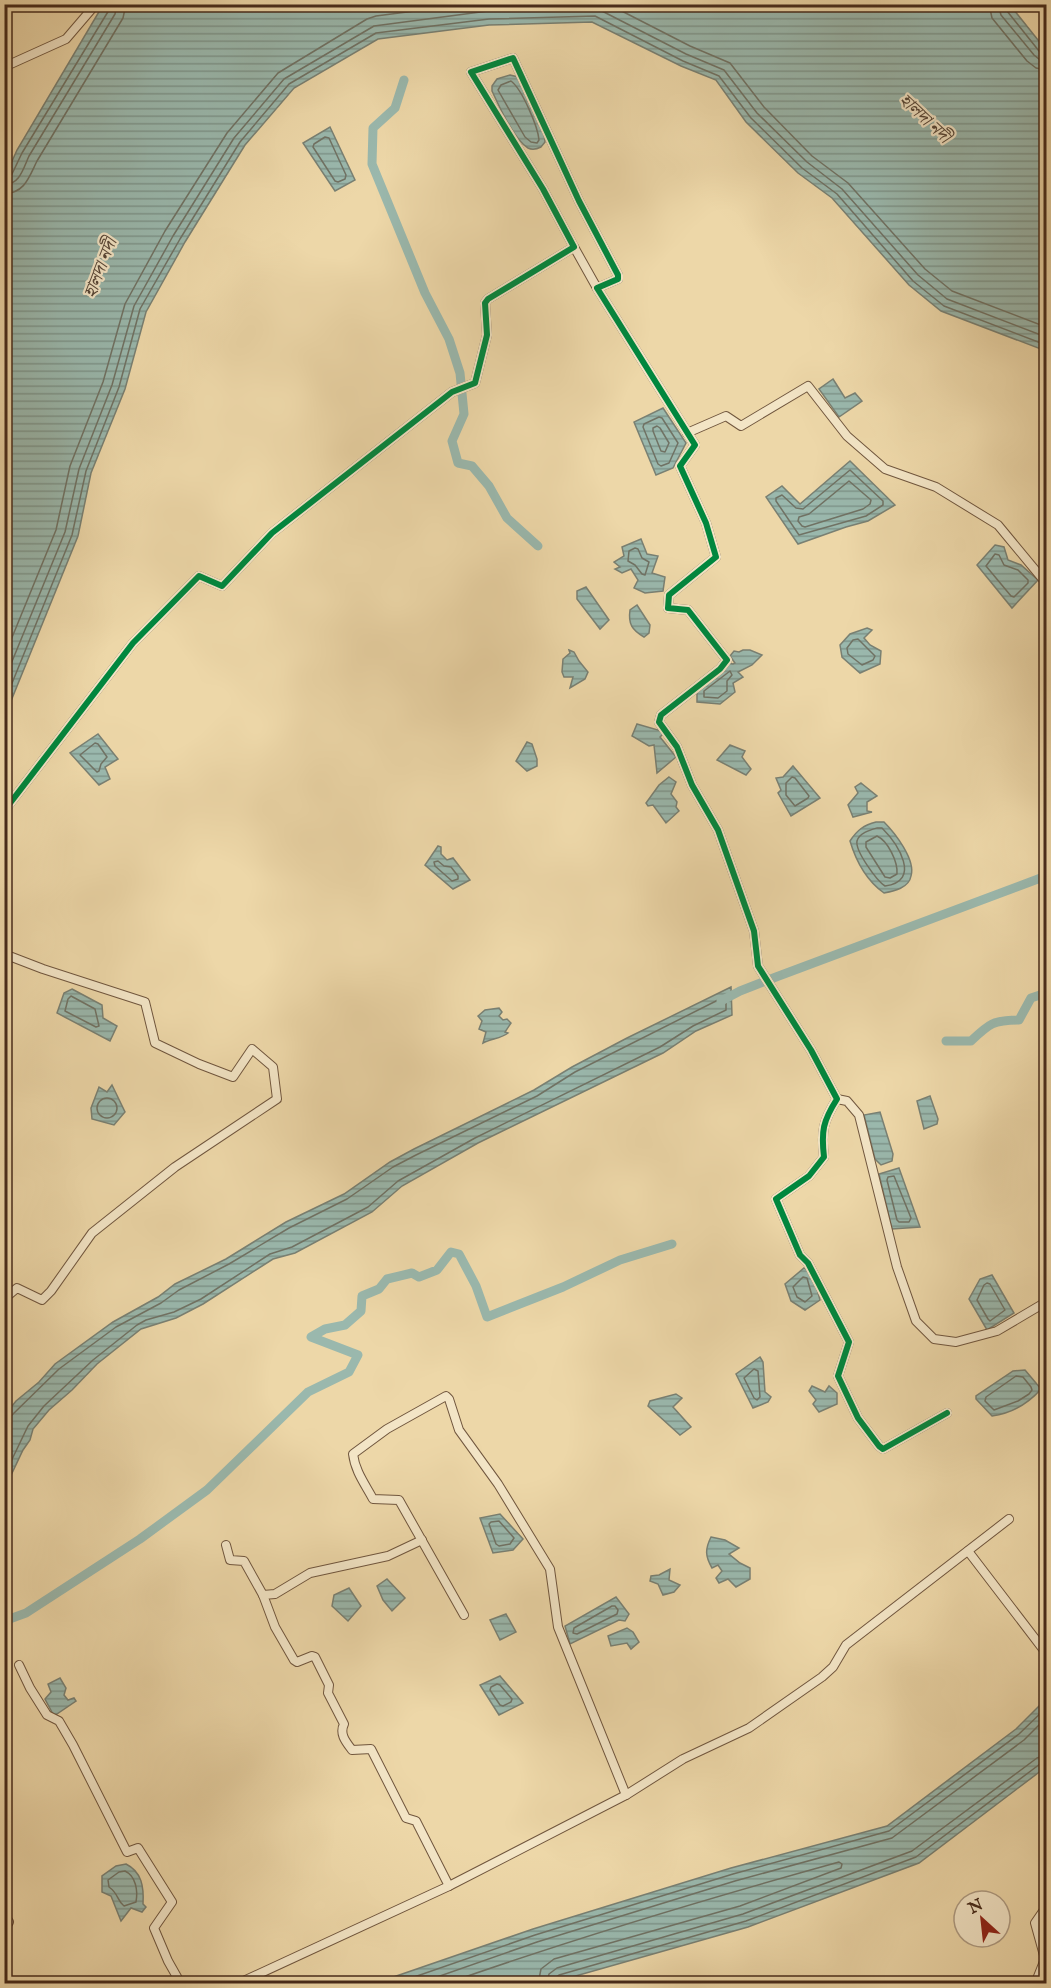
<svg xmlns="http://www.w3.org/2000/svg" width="1051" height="1988" viewBox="0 0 1051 1988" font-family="'IM FELL English','Noto Serif Bengali',serif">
<defs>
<pattern id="water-rules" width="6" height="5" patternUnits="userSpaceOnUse" patternTransform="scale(1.5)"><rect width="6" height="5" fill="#9ab8ad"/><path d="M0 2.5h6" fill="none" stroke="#7f968c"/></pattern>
</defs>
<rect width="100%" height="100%" fill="#edd7a8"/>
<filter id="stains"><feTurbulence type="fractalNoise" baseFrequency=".00333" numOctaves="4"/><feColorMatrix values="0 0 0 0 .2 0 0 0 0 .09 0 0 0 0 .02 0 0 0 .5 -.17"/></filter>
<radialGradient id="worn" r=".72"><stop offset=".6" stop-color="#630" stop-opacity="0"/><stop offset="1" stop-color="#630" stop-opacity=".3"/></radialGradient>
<!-- water -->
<g fill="url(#water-rules)" stroke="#798073" stroke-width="1.5">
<path d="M1010,5L1046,50V351L941,311L909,285L832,198L798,173L746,122L716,80L681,66L592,22L489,25L378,39L294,88L245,145L185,242L146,312L125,389L91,473L78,536L11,701L5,739V177L17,150L100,10L106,5Z"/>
<path d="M510,75L518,77L526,89L544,133L545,142L541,147C537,149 532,150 528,148C514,140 499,106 492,91V86L497,79Z"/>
<path d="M330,127L355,180L335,191L303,143Z"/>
<path d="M833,379L845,398L855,393L862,401L839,417L819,389Z"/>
<path d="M663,408L686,443L673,468L656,475L634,422Z"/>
<path d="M850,461L895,505L868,521L846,527L798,544L766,497L782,486L800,504Z"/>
<path d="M641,539L647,554L658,556L652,573L665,577L663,591L645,593L634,588L638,580L631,569L622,573L615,569L620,567L614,562L624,556L622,547Z"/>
<path d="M995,545L1004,547L1008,560L1021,565L1038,580L1012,608L977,565Z"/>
<path d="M586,587L609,620L600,629L577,599V591Z"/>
<path d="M637,605L650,625L649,633L644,637C632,630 628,624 630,610Z"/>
<path d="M867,628L872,630L864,638L870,645L881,651L880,664L860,673L842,657L840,645L850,634Z"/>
<path d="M569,650L574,652L579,661L588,672L585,679L570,688L573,677H564L562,672L563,659L570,653Z"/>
<path d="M743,650H750L762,655L752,665L738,672L743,677L733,683L735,692L720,704L697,702V689L729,663L733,664L735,663L730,656L734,651L739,652Z"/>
<path d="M637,724L665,732L660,737L676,757L657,773L654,745L649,746L632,736Z"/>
<path d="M98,734L118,759L105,767L110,779L99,785L70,753Z"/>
<path d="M527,742L532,744L537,759V766L527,771L516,761Z"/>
<path d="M730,745L745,751L742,757L751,769L746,775L717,760Z"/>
<path d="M793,766L820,798L791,816L778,793L781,790L776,778L783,777Z"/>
<path d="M669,777L676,782L671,794L677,802L676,807L679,811L666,823L653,805L648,806L646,803L659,785Z"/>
<path d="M861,783L877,796L867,802V811L872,812L853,817L848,805L858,793L855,787Z"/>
<path d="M876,822H884C895,833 916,860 911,876C909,888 894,891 884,893C867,881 856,861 850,841C857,830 864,825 876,822Z"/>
<path d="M438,846L441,847V854L447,860L453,858L470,880L453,889L425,865Z"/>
<path d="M731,987L732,1015L696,1031L663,1053L478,1143L402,1186L372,1212L295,1253L273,1259L203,1304L176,1318L141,1329L97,1364L72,1390L49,1410L33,1429L30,1440L23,1450L5,1488V1415L16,1401L39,1382L55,1364L113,1322L158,1297L175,1284L226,1259L286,1222L344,1194L390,1162L414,1149L534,1090L572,1067L627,1038Z"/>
<path d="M72,989L102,1005L103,1018L117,1026L110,1041L57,1013L64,993Z"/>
<path d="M499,1008L502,1012L499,1016L503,1020L507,1019L511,1023L505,1032L508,1033C502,1038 491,1039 483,1043L486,1032L479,1029L482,1021L478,1016L485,1010Z"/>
<path d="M112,1085L125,1112L114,1125L92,1119L91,1108L99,1087L107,1092Z"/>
<path d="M930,1096L938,1119L937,1124L924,1129L917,1101Z"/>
<path d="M880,1112L893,1154L892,1161L881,1165L875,1159L864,1115Z"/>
<path d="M899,1168L920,1227L892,1229L879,1174Z"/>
<path d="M804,1268L813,1274L820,1300L805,1310L791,1301L785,1284Z"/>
<path d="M992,1275L1014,1313L987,1330L969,1299L980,1279Z"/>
<path d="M760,1357L763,1362L765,1392L771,1397L768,1402L753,1408L736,1374Z"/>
<path d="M1025,1370L1041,1389C1028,1404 1012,1413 992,1416L976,1399V1396L1013,1371Z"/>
<path d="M812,1386L825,1392L829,1386L837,1393V1404L819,1412L813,1404L816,1400L809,1391Z"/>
<path d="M676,1394L682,1398L673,1407L691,1427L680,1435L648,1406L650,1401Z"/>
<path d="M500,1514L523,1539L513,1550L493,1553L480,1518Z"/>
<path d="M711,1537L725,1540L739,1548L729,1554L740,1563L750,1568V1579L736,1587L728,1579L719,1583L716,1578L722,1571L718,1565L712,1568C705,1556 705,1549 711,1537Z"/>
<path d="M670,1569L669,1580L680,1585L674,1592L663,1595L658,1584L650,1581L651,1576L659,1575Z"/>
<path d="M387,1579L405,1598L392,1611L383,1600L377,1586Z"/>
<path d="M349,1588L361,1606L348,1621L332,1606L334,1595Z"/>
<path d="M616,1597L629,1614L625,1621L619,1620L570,1644L565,1626Z"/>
<path d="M506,1614L516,1632L500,1640L490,1620Z"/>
<path d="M627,1628L633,1632L639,1642L631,1649L627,1643L611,1646L608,1636Z"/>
<path d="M500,1676L523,1703L499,1715L480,1685Z"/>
<path d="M60,1678L66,1688L64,1695L68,1700L74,1698L76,1701L54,1716L45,1699L51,1692L48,1684Z"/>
<path d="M1046,1699V1767L919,1863L748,1927L551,1983H376L533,1929L731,1868L887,1826L1016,1729Z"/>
<path d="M126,1864C142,1872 144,1887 143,1904L146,1907L142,1912L131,1908L121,1921L111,1896L102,1892V1876L116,1866Z"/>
</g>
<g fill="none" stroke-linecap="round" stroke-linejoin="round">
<!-- shore -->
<g stroke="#707264" stroke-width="1.5">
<path d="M608,4L690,46L730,63L764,107L812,156L848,183L925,269L952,291L1046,327"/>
<path d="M989,4L992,18L1027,61L1036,68L1046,70"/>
<path d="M998,4L1001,15L1034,55L1040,60L1046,61"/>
<path d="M1005,4L1007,11L1039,51L1046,53"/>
<path d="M511,81C522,89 538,127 539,140L537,143L531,142L525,137L498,90L501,85Z"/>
<path d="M325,137L329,138L346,175L345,179L338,182L335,181L313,147L314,144Z"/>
<path d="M4,178L12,174L22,153L109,10V4"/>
<path d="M4,185C20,184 23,169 29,156L115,14L117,4"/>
<path d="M4,194C25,193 29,177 37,161L123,18L126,4"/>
<path d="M659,417L662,418L678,443L669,463L661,466L658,464L643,427L644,424Z"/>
<path d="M657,426L660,428L669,443L665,452L661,451L653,431V428Z"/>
<path d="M850,470L883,501V505L866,516L799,535L776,501V498L782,495L796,508L803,509Z"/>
<path d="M849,481L871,500L870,504L863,509L805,527L802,526L798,521L799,517L809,514Z"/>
<path d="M635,548L638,549L642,558L649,562L645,575L642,574L635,565L628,561L629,551Z"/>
<path d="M995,554L999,555L1004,565L1018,570L1028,580V583L1014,597L1011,596L986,566Z"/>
<path d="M858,639L875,656L873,660L862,665L848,654L847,648L853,640Z"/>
<path d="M4,657L56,530L70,466L103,382L125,304L165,231L227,133L278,73L367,19L376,16L469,4"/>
<path d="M730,671L732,675L727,681V691L718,698L704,697V691Z"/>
<path d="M4,681L65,532L79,469L112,385L134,306L173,236L234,138L284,79L374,26L488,11L591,8L598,9L686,54L724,70L757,113L807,162L842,189L918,275L947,299L1046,337"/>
<path d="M4,703L72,535L86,471L119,387L140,309L180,239L240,142L289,84L376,33L489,19L595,16L683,61L719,76L751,118L802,168L837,194L913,281L944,306L1046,345"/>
<path d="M95,743L98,744L107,757L101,764L99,771L97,772L80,755Z"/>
<path d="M792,777L795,778L809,796L808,798L795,806L786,795V783Z"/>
<path d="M877,828H882C898,844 922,881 885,886C877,881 855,851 857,841C859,833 870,830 877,828Z"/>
<path d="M877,836C888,841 898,862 897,874L890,878L885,877L866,847V842Z"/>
<path d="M438,861L444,866L451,867L458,876V879L452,881L435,866L434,862Z"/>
<path d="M71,996L95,1009L99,1026L96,1027L65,1011L68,999Z"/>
<circle cx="107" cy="1108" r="10"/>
<path d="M894,1176L911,1218L909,1222H899L897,1220L887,1180L888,1177Z"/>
<path d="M803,1277L807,1278L812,1296L805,1302L797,1297L793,1287Z"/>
<path d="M987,1283L990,1284L1005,1310L990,1321L988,1319L977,1300L984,1285Z"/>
<path d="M754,1369L758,1371L760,1397L757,1400L754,1398L744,1378Z"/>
<path d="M1016,1376L1023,1377L1031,1387L1032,1390L1029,1394L1018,1401L994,1410L985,1401L986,1397Z"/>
<path d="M4,1418L11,1416L59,1369L116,1327L161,1303L179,1290L229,1264L289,1228L347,1199L393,1167L416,1155L537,1096L575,1072L722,998L726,999V1010L693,1026L660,1047L475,1138L398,1181L368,1207L292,1247L270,1254L201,1299L174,1312L146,1320L137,1325L93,1360L44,1406L28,1426L4,1476"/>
<path d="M499,1521L514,1538L510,1544L499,1546L496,1544L489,1524L491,1522Z"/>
<path d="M612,1606H615L618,1610L617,1614L577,1634L573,1633L574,1628Z"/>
<path d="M497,1684L500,1685L512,1699L511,1702L503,1706L500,1705L490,1690L491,1687Z"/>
<path d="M125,1871C136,1876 138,1891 136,1902L124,1906C117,1901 119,1894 109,1887L108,1880L119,1872Z"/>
<path d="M394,1984L535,1935L733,1874L889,1831L1019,1734L1046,1708"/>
<path d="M417,1984L537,1942L735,1881L892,1838L1024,1740L1046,1718"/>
<path d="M445,1984C575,1938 706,1899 839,1862L842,1864L841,1868L740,1906L554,1959L541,1969L538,1984"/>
<path d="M547,1984L549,1974L557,1968L743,1914L912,1851L1037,1758L1046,1755"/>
<path d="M554,1984L555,1978L559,1975L746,1921L916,1857L1040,1764L1046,1763"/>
</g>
<!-- canal -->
<g stroke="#9ab8ad" stroke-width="9">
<path d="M404,80L395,108L373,128L372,164L425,293L449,339L460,373L464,414L452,441L458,463L472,466L489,486L507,518L538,546"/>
<path d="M721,1001L740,991L776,977L1046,876"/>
<path d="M946,1041H971C989,1024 993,1020 1019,1020L1031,998L1046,993"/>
<path d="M4,1621L26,1613L140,1539L207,1490L308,1392L349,1372L358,1355L311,1337L325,1329L345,1325L361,1311L362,1296L379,1289L387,1279L412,1273L419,1277L437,1270L451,1252L459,1254L476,1286L487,1317L563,1287L620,1260L672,1244"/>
</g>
<!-- street casing -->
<g stroke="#70563e" stroke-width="10">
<g id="street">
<path d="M4,67L66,39L96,4"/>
<path d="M574,247L597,288"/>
<path d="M687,433L726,416L741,426L808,386L847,436L885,469L936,487L998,525L1046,583"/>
<path d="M4,811L133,643L199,576L222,586L272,533L452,392L475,383L487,335L485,303L488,299L574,247L543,189L471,72L513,58L579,201L618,275V279L597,288L695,445L680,466L706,523L716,557L669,595L668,608L688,610L727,660L720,669L661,715L659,722L677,747L692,785L718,830L754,931L758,966L811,1050L837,1099C823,1121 821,1131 824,1157L809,1176L776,1199L800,1255L808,1263L849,1342L838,1376L858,1418L879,1446L883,1449L947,1413"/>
<path d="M4,954L43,969L145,1002L155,1043L199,1064L233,1077L252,1049L273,1067L277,1099L175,1167L92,1233L51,1291L42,1300L17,1288L4,1299"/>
<path d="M837,1099L847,1101L859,1115L897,1267L916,1321L934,1339L956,1342L997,1331L1046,1302"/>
<path d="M226,1545L230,1560L244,1561L263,1595L275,1627L294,1660L297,1662L312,1656L315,1657L329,1685L328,1693L344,1724C339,1734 346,1742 352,1750L371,1749L406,1818L416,1821L449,1886"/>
<path d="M968,1551L1046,1653"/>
<path d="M263,1595L275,1594L310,1573L388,1556L422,1540"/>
<path d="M464,1615L399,1500L373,1499C365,1484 355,1471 353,1454L387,1429L446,1396L449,1399L459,1430L498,1484L550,1569L558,1627L626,1795"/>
<path d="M19,1665L30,1688L47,1715L59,1721L73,1745L127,1852L138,1848L172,1902L154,1928L168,1961L181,1984"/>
<path d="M4,1914L9,1922L4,1930"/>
<path d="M237,1984L449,1886L626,1795L683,1759L749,1728L822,1677L833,1667L846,1645L1009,1519"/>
<path d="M1035,1984L1045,1959L1035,1923L1046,1907"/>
</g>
</g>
<!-- street -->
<use href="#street" stroke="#f3e5c6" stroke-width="8"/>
<!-- cycleway casing -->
<g stroke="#f3e5c6" stroke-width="10">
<path id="cycleway" d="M4,811L133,643L199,576L222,586L272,533L452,392L475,383L487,335L485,303L488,299L574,247L543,189L471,72L513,58L579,201L618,275V279L597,288L695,445L680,466L706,523L716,557L669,595L668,608L688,610L727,660L720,669L661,715L659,722L677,747L692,785L718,830L754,931L758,966L811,1050L837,1099C823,1121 821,1131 824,1157L809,1176L776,1199L800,1255L808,1263L849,1342L838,1376L858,1418L879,1446L883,1449L947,1413"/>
</g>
<!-- cycleway -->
<use href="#cycleway" stroke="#00873e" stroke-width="6"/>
</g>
<g text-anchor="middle" stroke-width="4.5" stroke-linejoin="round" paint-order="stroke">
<!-- water labels -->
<g font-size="18" font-style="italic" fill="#584738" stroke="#f3e5c6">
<text transform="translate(925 118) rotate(43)" y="6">হালদা নদী</text>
<text transform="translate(100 268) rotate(-69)" y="6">হালদা নদী</text>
</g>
</g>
<!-- margin -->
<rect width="1051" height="1988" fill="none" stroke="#edd7a8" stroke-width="24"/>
<rect x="6" y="6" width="1039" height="1976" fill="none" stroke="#472b1b" stroke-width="3"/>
<rect x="12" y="12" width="1027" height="1964" fill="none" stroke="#472b1b" stroke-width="1.5"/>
<!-- north arrow -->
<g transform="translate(982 1919) rotate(333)"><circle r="28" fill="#f3e5c6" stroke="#ae9b82" stroke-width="1.5"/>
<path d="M0-4.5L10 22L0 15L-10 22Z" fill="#8f2418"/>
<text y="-9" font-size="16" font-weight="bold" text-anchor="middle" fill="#472b1b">N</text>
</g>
<rect width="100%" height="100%" filter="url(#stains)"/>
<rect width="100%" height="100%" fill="url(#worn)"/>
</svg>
